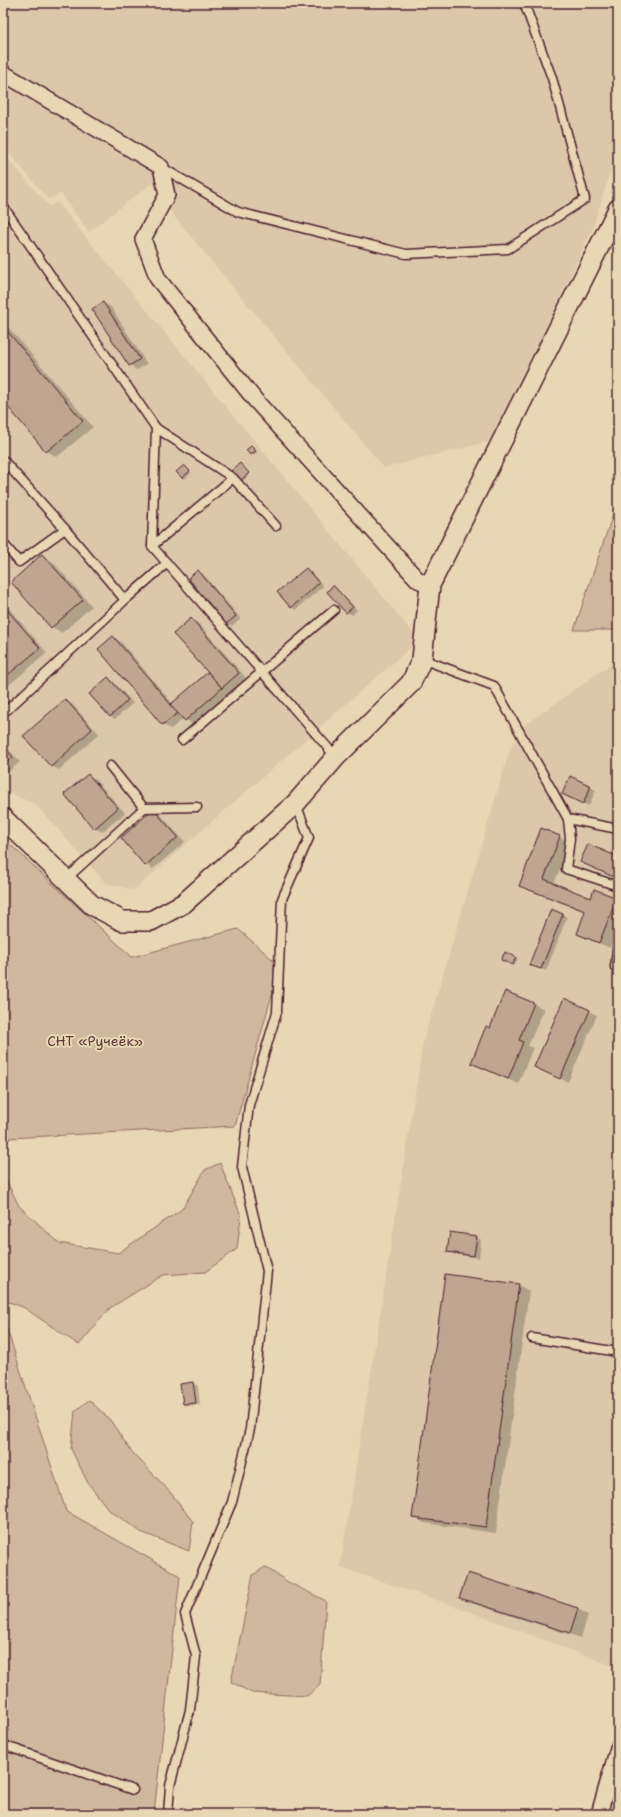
<svg xmlns="http://www.w3.org/2000/svg" width="621" height="1817" viewBox="0 0 621 1817" font-family="'Shantell Sans',sans-serif">
<rect width="100%" height="100%" fill="#e8d7b4"/>
<filter id="ink" filterUnits="userSpaceOnUse"><feTurbulence type="fractalNoise" baseFrequency=".025" numOctaves="2"/><feDisplacementMap in="SourceGraphic" scale="8" xChannelSelector="R" yChannelSelector="G"/><feConvolveMatrix kernelMatrix="1 2 1 2 8 2 1 2 1" color-interpolation-filters="sRGB"/></filter>
<g filter="url(#ink)">
<!-- built -->
<g fill="#dbc8aa">
<path d="M3,3H618V148L593,227L495,440L384,468L172,214L152,183L89,232L61,194L48,199L3,146Z"/>
<path d="M3,153L49,206L57,202L419,640L134,890L106,883L36,805L3,790Z"/>
<path d="M618,659V1668L454,1606L340,1567L423,1042L509,752L522,727Z"/>
</g>
<!-- green -->
<g fill="#cfb99e" stroke="#8c6c64">
<path d="M618,499V630H574Z"/>
<path d="M3,838L132,957L238,929L280,966L235,1126L10,1138L3,1146Z"/>
<path d="M220,1163L241,1216L237,1249L205,1272L163,1275L110,1308L79,1345L23,1307L3,1300V1174L19,1206L59,1243L118,1253L182,1209L205,1170Z"/>
<path d="M3,1324L6,1326L66,1511L180,1576L154,1814H3Z"/>
<path d="M89,1400L110,1420L131,1451L170,1492L193,1522L189,1551L141,1532L109,1510L88,1483L71,1449L75,1411Z"/>
<path d="M265,1567L288,1582L326,1601L320,1685L307,1696L252,1693L231,1682L253,1575Z"/>
</g>
<!-- shadow -->
<g fill="#0003">
<path d="M103,303L111,307L147,364L137,370L130,365Z"/>
<path d="M3,321L93,427L57,457L47,451L3,399Z"/>
<path d="M251,447L257,452L253,456L247,450Z"/>
<path d="M242,466L250,474L243,481L240,480Z"/>
<path d="M186,467L191,473L185,479L178,472Z"/>
<path d="M42,555L52,561L92,606L62,633L52,627Z"/>
<path d="M306,569L311,572L323,586L296,610L291,607Z"/>
<path d="M198,571L203,574L241,619L232,626L227,624L189,578Z"/>
<path d="M334,587L338,590L357,610L352,615L347,612Z"/>
<path d="M3,601L47,653L3,690Z"/>
<path d="M191,619L199,624L246,678L193,725L184,718L171,729L163,725L99,649L113,637L121,642L173,704L209,672Z"/>
<path d="M108,678L113,681L133,703L115,719L110,716Z"/>
<path d="M65,700L72,704L99,734L59,770L52,766Z"/>
<path d="M3,743L20,762L3,776Z"/>
<path d="M88,775L95,779L125,813L102,832L95,828Z"/>
<path d="M570,777L596,790L589,806L568,796Z"/>
<path d="M154,810L161,815L185,842L153,869L146,865Z"/>
<path d="M542,830L570,842L554,884L591,899L618,900V926L610,948L578,934L586,912L531,891L520,885Z"/>
<path d="M562,915L567,917L546,971L530,964Z"/>
<path d="M516,958L518,959L515,965L505,961Z"/>
<path d="M564,1000L597,1015L568,1082L535,1067Z"/>
<path d="M534,1004L544,1009L528,1046L533,1048L518,1084L472,1063L491,1029Z"/>
<path d="M476,1237L481,1240L479,1258L453,1254L448,1251Z"/>
<path d="M518,1285L529,1291L496,1533L424,1523L414,1517Z"/>
<path d="M193,1383L198,1386L200,1405L188,1406L183,1404Z"/>
<path d="M468,1574L578,1609L588,1615L581,1638L471,1603L461,1598Z"/>
<path d="M616,1809H618V1814H615Z"/>
</g>
<!-- building -->
<g fill="#bea691" stroke="#4a1f2b">
<path d="M103,302L140,359L129,366L92,309Z"/>
<path d="M3,326L83,421L46,452L3,401Z"/>
<path d="M251,446L256,451L250,455L246,450Z"/>
<path d="M240,463L249,473L240,481L231,471Z"/>
<path d="M184,465L190,471L182,478L176,472Z"/>
<path d="M42,554L83,600L51,628L11,582Z"/>
<path d="M306,568L319,583L291,608L277,592Z"/>
<path d="M198,570L236,616L226,624L188,578Z"/>
<path d="M333,585L353,607L346,613L327,592Z"/>
<path d="M3,605L40,648L3,679Z"/>
<path d="M191,618L239,673L222,688L173,634Z"/>
<path d="M113,636L178,713L162,725L98,649Z"/>
<path d="M208,672L222,688L185,721L170,705Z"/>
<path d="M108,677L128,700L110,717L89,694Z"/>
<path d="M65,699L92,729L51,767L23,736Z"/>
<path d="M3,746L13,757L3,765Z"/>
<path d="M88,774L118,808L94,829L64,794Z"/>
<path d="M570,776L591,786L583,804L562,794Z"/>
<path d="M153,809L178,837L145,866L121,838Z"/>
<path d="M541,828L560,836L544,879L591,898L594,889L617,898L599,943L577,934L585,911L519,886Z"/>
<path d="M588,844L618,857V879L580,862Z"/>
<path d="M551,909L563,914L541,969L529,965Z"/>
<path d="M505,952L516,957L513,965L501,960Z"/>
<path d="M505,991L534,1003L519,1040L523,1042L508,1079L471,1063L486,1026L490,1028Z"/>
<path d="M564,998L590,1010L560,1079L534,1067Z"/>
<path d="M450,1232L477,1236L474,1256L447,1252Z"/>
<path d="M445,1274L519,1284L486,1527L412,1518Z"/>
<path d="M193,1382L196,1403L183,1404L180,1384Z"/>
<path d="M468,1573L578,1608L570,1633L459,1598Z"/>
</g>
<g fill="none" stroke-linecap="round" stroke-linejoin="round">
<!-- service casing -->
<g stroke="#4a1f2b" stroke-width="11">
<g id="service">
<path d="M161,167L238,212L406,254L508,249L585,199L552,78L524,3"/>
<path d="M3,206L156,428L152,546L336,757"/>
<path d="M156,428L233,478L276,526"/>
<path d="M3,460L65,529"/>
<path d="M3,543L19,562L65,529L125,600L167,563"/>
<path d="M152,546L233,478"/>
<path d="M422,659L494,686L568,819L570,839L566,869L618,886"/>
<path d="M7,710L125,600"/>
<path d="M182,740L334,610"/>
<path d="M110,766L144,808"/>
<path d="M568,819L618,829"/>
<path d="M65,880L144,808L197,807"/>
<path d="M618,942L615,967L618,969"/>
<path d="M532,1338L618,1352"/>
<path d="M3,1745L133,1790"/>
<path d="M168,1814L170,1786L190,1710L196,1656L185,1614L232,1502L250,1429L267,1271L242,1167L249,1105L277,1012L282,899L309,838L296,804"/>
</g>
</g>
<!-- minor casing -->
<g stroke="#4a1f2b" stroke-width="18">
<g id="minor">
<path d="M3,73L161,167L167,195L143,239L158,279L256,401L418,580L430,585"/>
<path d="M599,1814L618,1748"/>
</g>
</g>
<!-- tertiary casing -->
<g stroke="#4a1f2b" stroke-width="22">
<path id="tertiary" d="M3,818L92,905L122,921H151L184,903L296,803L336,757L411,683L422,659L430,585L618,209"/>
</g>
<!-- service -->
<use href="#service" stroke="#e8d7b4" stroke-width="8"/>
<!-- minor -->
<use href="#minor" stroke="#e8d7b4" stroke-width="15"/>
<!-- tertiary -->
<use href="#tertiary" stroke="#e8d7b4" stroke-width="19"/>
</g>
</g>
<g text-anchor="middle" stroke-width="4" stroke-linejoin="round" paint-order="stroke">
<!-- park labels -->
<g font-size="14" fill="#5e363c" stroke="#e8d7b4">
<text x="95" y="1046">СНТ «Ручеёк»</text>
</g>
</g>
<!-- margin -->
<rect width="621" height="1817" fill="none" stroke="#e8d7b4" stroke-width="16"/>
<rect x="8" y="8" width="605" height="1801" fill="none" stroke="#4a1f2b" stroke-width="1.5" filter="url(#ink)"/>
</svg>
